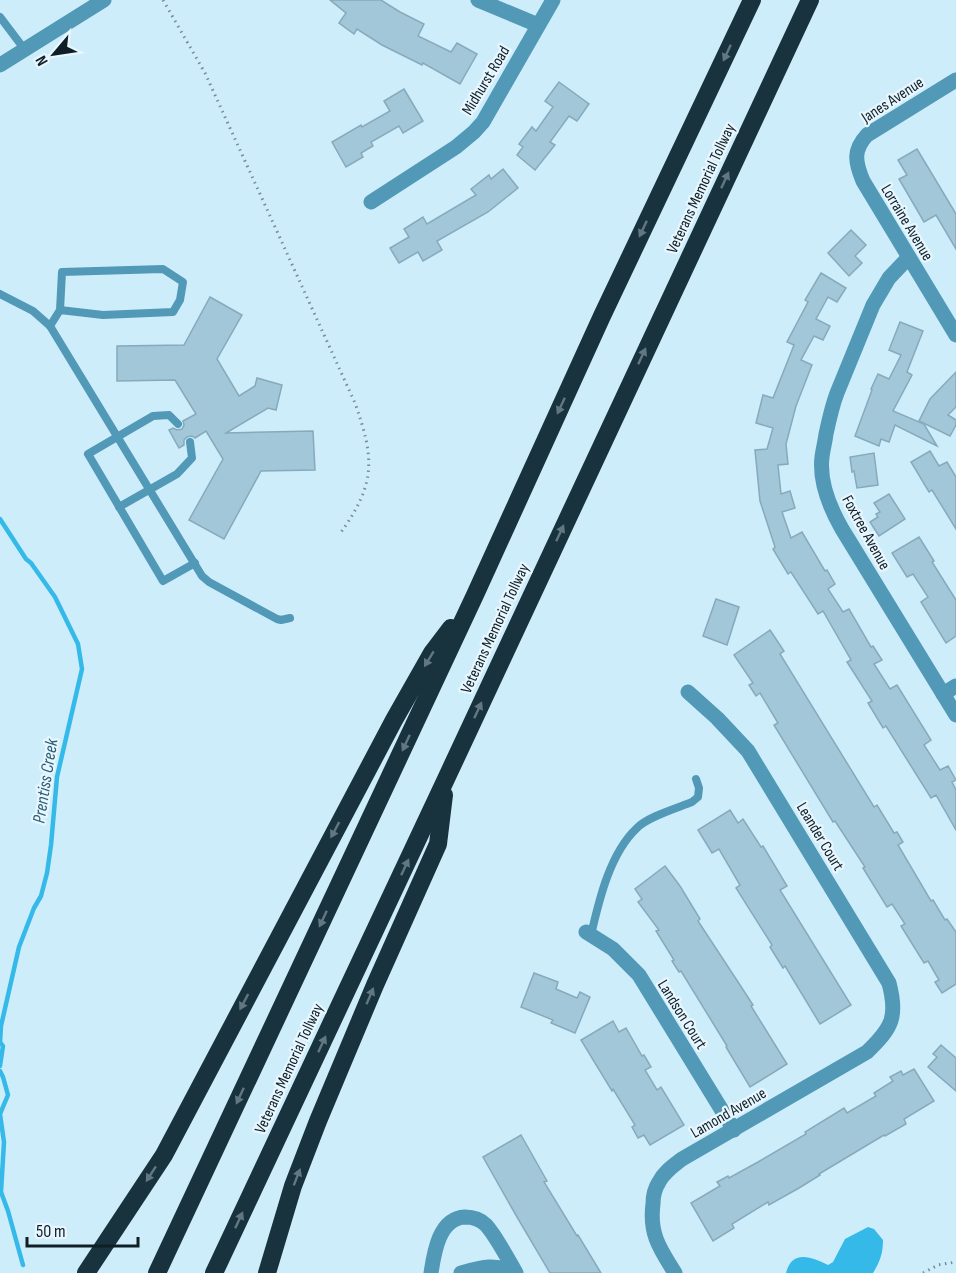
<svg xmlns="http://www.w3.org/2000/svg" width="956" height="1273" viewBox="0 0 956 1273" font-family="'Sofia Sans Condensed',sans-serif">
<rect width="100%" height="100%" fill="#ceedfb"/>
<!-- water -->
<path fill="#34b9e9" d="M868,1227L874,1229L883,1240C883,1253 880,1262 873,1273H786C792,1249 812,1257 828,1265L833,1262L845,1239Z"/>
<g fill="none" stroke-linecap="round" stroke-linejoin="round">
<!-- stream -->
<g stroke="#34b9e9" stroke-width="4.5">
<path d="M0,519L26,559L31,563L55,597L78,644L82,669L57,777L51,845L47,873L41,896L34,908L19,947L1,1026L0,1042L3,1046L0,1066"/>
<path d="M0,1071L3,1077L8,1095L0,1114L4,1142L1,1192L8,1211L23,1265"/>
</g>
</g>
<!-- building -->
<g fill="#a1c7d8" stroke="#86aabb" stroke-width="1.5">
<path d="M330,0H381L400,12L424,24L418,36L451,52L457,43L477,54L460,84L423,63L422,65L382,45L357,29L354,34L339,23L346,13Z"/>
<path d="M559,82L589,104L577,121L569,116L550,142L555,145L535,170L517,155L523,147L519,144L532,127L536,131L553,107L545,101Z"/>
<path d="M404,89L423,121L403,133L399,126L371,142L373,146L361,153L363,157L346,167L332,142L361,125L362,127L390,111L384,101Z"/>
<path d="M917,149L956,214V249L936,215L924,222L899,179L907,175L898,160Z"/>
<path d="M503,169L518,188L488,212L437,241L442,250L423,261L418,252L399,263L390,248L409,237L404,229L423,217L427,224L476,195L471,189L489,175L491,179Z"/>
<path d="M851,230L866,245L855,256L862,263L849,276L828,253Z"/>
<path d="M821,273L846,288L837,302L828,297L816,319L830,326L823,340L814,336L801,360L812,365L796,406L786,444L788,464L778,465L781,494L790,491L795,508L782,512L791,538L802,532L825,571L827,570L835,584L828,589L843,612L849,609L871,647L873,646L882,660L874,664L890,689L897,685L931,740L924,745L940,770L948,766L956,780L952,782L956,790V830L936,795L931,798L886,726L883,728L868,703L872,701L847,662L851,660L823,611L818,614L791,572L788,574L773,549L775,547L760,501L755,450L767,449L773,428L756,423L763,395L773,398L794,345L787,342L808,302L805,300Z"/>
<path d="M210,297L242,315L217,359L239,396L255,386L257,378L282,385L276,410L268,408L226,433L313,431L315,470L261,471L224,539L189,520L223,459L206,431L195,438L192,436L187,437L184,440V445L179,448L169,430L173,428L177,430L182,429L184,425L183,421L196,414L175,380L117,381V346L184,345Z"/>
<path d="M900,322L923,331L907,372L912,375L893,411L924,424L937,446L895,425L889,442L881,439L879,446L855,436L872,390L871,389L878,374L889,379L901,355L889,350Z"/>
<path d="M956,372V407L948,415L956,420V425L950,436L919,421L930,399Z"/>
<path d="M930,451L939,466L947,462L956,477V529L932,490L929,492L911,462Z"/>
<path d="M874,453L878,485L857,488L854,471L852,472L850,457Z"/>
<path d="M889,494L905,519L879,536L870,522L878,517L876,514L880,512L874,503Z"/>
<path d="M919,537L934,561L932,562L956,600V636L946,643L921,602L928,597L913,574L907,577L892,553Z"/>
<path d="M716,599L739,607L727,645L703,636Z"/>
<path d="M770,630L784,651L780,654L874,807L877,805L894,833L897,832L903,842L898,845L931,901L933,900L945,920L947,919L956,932V984L942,993L935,982L939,980L928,961L924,963L901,926L905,924L892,904L887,907L863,868L865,867L835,821L833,822L774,725L778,723L760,693L756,696L749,685L753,683L734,655Z"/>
<path d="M730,810L738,823L743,819L761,847L763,846L787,886L780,890L851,1005L820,1024L785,966L783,968L770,947L772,945L736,888L740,885L719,849L712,853L698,830Z"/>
<path d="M665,866L680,886L700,919L698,921L740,985L753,1005L751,1006L787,1064L750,1087L726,1047L727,1046L681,971L679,972L672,961L674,960L656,931L659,930L638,902L642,899L635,889Z"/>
<path d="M534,973L558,982L556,989L577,998L580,992L590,997L575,1033L551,1023L553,1020L521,1007Z"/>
<path d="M613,1021L619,1032L626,1028L642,1056L644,1055L651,1067L645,1070L657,1090L661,1087L684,1125L650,1145L644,1135L638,1138L632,1127L635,1125L613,1089L612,1091L581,1040Z"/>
<path d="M941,1045L956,1058V1091L928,1067L937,1057L933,1054Z"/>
<path d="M914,1069L934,1101L904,1119L906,1124L885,1136L884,1135L819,1174L820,1175L799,1188L769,1205L768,1202L732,1224L734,1228L713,1241L691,1203L720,1186L717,1182L728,1176L729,1178L758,1162L806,1134L805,1132L844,1108L847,1113L876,1096L874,1093L893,1081L890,1077L901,1071L903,1075Z"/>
<path d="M521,1135L547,1181L544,1182L577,1236L578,1235L601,1273H550L517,1217L483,1157Z"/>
</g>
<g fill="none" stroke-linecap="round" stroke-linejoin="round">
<!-- path -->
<g stroke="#778e99" stroke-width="3" stroke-dasharray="1.5 4.5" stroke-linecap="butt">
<path d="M163,0L205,73L355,403C375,460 376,484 339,535"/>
<path d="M923,1273L938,1265L956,1262"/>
</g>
<!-- lane -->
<g stroke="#5199b7" stroke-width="8">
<path d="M0,17L25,50"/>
<path d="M0,294L33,311L50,326L202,576L209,582L277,619L281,620L290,618"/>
<path d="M50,326L60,310L62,272L163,269L183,282L180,300L173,312L103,315L60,310"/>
<path d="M178,424L169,415L153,416L88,454L163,581L195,563"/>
<path d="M119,507L177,474L192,458L190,442"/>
<path d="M591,935C599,900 610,853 637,828C647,817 677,808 692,802L698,797L699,788L696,779"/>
</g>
<!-- street -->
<g stroke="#5199b7" stroke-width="15">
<path d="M478,0L538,25"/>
<path d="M0,65L104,0"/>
<path d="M956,80L867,135C853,150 855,162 863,181L956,335"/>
<path d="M371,202L456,147L474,132L483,122L553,0"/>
<path d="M908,258L889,278L873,305L837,393C832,406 829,420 826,434C825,442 823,449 822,457C819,482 830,508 842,529L956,715"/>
<path d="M943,694L956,686"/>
<path d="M586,932L613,949L639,975L734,1130"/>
<path d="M431,1273C434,1253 439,1218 465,1217C473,1217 480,1219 486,1225C496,1236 508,1259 516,1273"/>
<path d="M461,1273C482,1267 495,1263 515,1273"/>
<path d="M675,1273C660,1249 649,1234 653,1204C653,1197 655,1188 659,1182C664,1172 673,1166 682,1159L867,1052C892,1028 898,1017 889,983L748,751L717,718L688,692"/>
</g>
<!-- highway -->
<g stroke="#19333e" stroke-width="18">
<path d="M86,1273L164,1155L394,720L432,653L451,628"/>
<path d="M157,1273L475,595L602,316L752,0"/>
<path d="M214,1273L446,779L810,0"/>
<path d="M267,1273L293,1186L318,1121L375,985L438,844L444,795"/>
</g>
</g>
<!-- one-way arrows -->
<defs><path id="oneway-solid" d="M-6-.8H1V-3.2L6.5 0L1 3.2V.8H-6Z" transform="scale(1.5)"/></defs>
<g fill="#617882">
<use href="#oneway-solid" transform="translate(727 53) rotate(115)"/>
<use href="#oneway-solid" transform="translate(725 180) rotate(-65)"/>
<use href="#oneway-solid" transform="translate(643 229) rotate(115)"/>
<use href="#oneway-solid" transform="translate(642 356) rotate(-65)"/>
<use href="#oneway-solid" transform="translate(561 406) rotate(115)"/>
<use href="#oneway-solid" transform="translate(560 533) rotate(-65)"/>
<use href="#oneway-solid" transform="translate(429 659) rotate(121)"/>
<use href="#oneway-solid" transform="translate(478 710) rotate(-65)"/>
<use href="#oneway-solid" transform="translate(406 743) rotate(115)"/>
<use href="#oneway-solid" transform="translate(335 830) rotate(118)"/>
<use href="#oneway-solid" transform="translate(405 867) rotate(-65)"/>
<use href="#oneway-solid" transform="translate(323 919) rotate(115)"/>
<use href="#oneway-solid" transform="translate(370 996) rotate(-67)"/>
<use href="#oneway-solid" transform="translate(244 1002) rotate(118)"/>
<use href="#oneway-solid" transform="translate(322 1044) rotate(-65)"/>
<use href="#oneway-solid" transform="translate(240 1096) rotate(115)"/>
<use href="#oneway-solid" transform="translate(151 1174) rotate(123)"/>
<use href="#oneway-solid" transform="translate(297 1177) rotate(-69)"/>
<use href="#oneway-solid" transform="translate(239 1220) rotate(-65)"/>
</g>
<g text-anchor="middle" stroke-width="4.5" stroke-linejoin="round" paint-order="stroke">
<!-- street labels -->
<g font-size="16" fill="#101f25" stroke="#e8f7ff">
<text transform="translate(485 80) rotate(-59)" y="6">Midhurst Road</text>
<text transform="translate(892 99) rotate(-33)" y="6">Janes Avenue</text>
<text transform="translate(700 188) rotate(-65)" y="6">Veterans Memorial Tollway</text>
<text transform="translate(908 222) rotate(59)" y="6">Lorraine Avenue</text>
<text transform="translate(867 532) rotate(61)" y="6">Foxtree Avenue</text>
<text transform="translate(494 628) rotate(-65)" y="6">Veterans Memorial Tollway</text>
<text transform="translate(821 836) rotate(59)" y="6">Leander Court</text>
<text transform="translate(683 1014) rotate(58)" y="6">Landson Court</text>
<text transform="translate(288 1068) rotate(-65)" y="6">Veterans Memorial Tollway</text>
<text transform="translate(728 1112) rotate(-30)" y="6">Lamond Avenue</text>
</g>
<!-- water labels -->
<g font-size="18" font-style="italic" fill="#2c5f74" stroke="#e8f7ff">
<text transform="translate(45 781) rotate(-81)" y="6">Prentiss Creek</text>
</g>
</g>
<!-- north arrow -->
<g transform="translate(54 54) rotate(241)" stroke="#e8f7ff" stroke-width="4.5" paint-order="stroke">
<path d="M0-4.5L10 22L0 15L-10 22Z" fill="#101f25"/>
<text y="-9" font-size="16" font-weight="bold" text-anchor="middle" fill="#101f25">N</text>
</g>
<!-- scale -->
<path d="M27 1237v9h111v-9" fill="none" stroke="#101f25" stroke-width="3"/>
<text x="36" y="1237" font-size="18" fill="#101f25" stroke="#e8f7ff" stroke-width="4.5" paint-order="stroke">50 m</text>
</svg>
